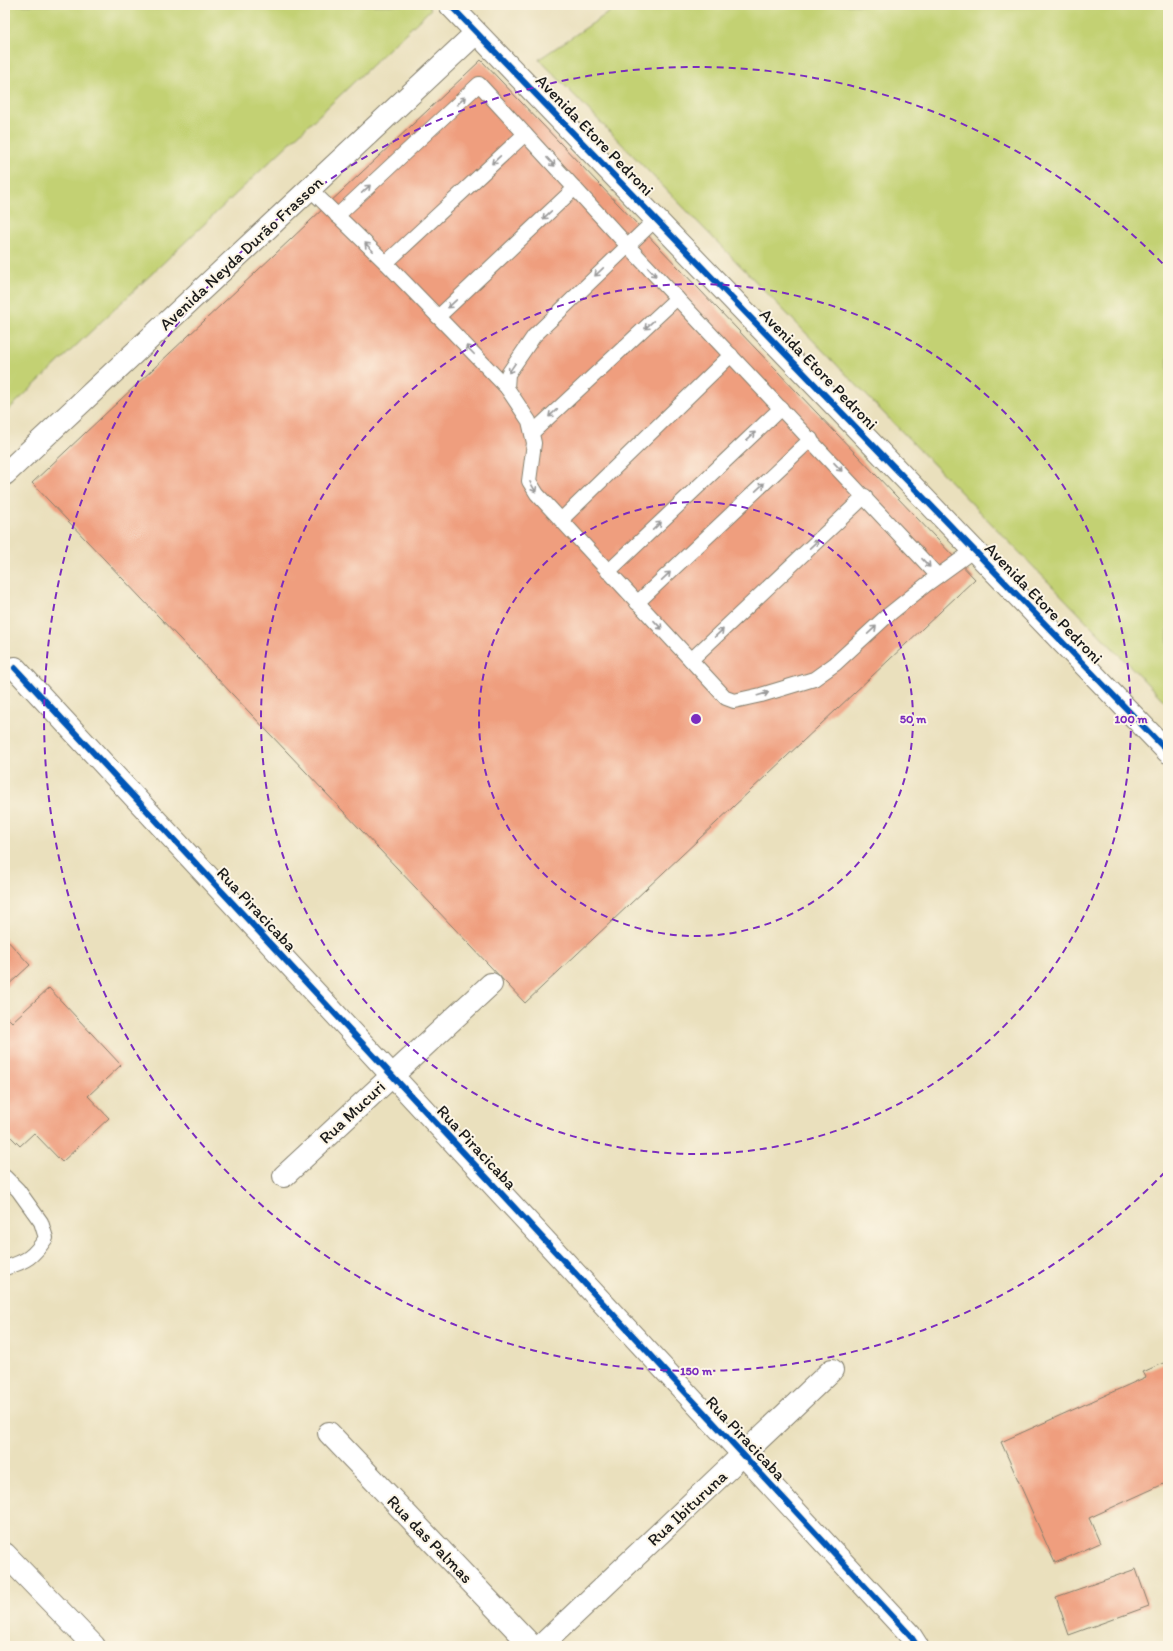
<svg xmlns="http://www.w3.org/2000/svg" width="1173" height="1651" viewBox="0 0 1173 1651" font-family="Itim,sans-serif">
<rect width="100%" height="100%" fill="#fcf5e5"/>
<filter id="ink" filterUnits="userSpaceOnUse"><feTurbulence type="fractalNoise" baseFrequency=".025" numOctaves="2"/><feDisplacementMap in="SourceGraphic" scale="8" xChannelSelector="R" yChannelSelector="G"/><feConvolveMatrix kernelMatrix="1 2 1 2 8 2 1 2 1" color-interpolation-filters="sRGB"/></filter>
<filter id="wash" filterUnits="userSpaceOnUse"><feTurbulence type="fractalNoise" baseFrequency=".012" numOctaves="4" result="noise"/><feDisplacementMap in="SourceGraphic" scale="16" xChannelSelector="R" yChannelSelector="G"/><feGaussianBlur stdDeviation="0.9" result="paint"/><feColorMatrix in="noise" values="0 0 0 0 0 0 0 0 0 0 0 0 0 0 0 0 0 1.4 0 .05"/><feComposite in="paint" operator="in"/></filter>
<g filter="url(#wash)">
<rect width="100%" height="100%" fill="#eae0bd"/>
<!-- green -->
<g fill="#c3d173" stroke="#707648">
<path d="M5,5H427L431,9L5,413Z"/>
<path d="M620,5H1168V705L539,59Z"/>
</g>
<g id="blocks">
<!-- building -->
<g fill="#ef9e7e">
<path d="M481,60L975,579L525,1003L32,483Z"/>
<path d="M5,938L30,965L5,988Z"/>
<path d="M49,988L121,1065L88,1096L109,1118L62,1162L34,1133L20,1146L5,1131V1015L12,1022Z"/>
<path d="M1168,1361V1482L1089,1518L1100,1543L1055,1563L1001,1442L1146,1377L1143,1372Z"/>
<path d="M1136,1569L1149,1606L1069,1635L1056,1597Z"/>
</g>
</g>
</g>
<g filter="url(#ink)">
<use href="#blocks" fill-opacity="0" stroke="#837e6c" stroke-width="1"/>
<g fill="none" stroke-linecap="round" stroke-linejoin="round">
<!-- lane casing -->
<g stroke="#837e6c" stroke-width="16">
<g id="lane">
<path d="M310,189L386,263L507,388"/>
<path d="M337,216L479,84L627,245L938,576"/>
<path d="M656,219L534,336L508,374L507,388L529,421L534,443L529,481L537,494L726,698L734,701L761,695L814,679L835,664L887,616L927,584L974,550"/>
<path d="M386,263L525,134"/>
<path d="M438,317L575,188"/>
<path d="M532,433L677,298"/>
<path d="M561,520L731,355"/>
<path d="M608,572L781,408"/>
<path d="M637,603L811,439"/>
<path d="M691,660L865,496"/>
<path d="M5,1177L18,1190L41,1222L46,1238C33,1257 27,1261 5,1268"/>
</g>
</g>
<!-- street casing -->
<g stroke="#837e6c" stroke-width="24">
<g id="street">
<path d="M450,5L1168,752"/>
<path d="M5,474L476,33"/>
<path d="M15,668L910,1635L917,1646"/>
<path d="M284,1176L491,984"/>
<path d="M329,1433L532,1646"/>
<path d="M5,1554L94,1646"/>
<path d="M541,1646L832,1370"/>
</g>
</g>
<!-- lane -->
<use href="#lane" stroke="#fff" stroke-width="14"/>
<!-- street -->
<use href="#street" stroke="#fff" stroke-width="22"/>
<!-- cycleway casing -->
<g stroke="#fcf5e5" stroke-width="8">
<g id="cycleway">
<path d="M450,5L1168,752"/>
<path d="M15,668L910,1635L917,1646"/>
</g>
</g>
<!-- cycleway -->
<use href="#cycleway" stroke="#0057b8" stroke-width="6"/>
</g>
<!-- one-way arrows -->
<defs><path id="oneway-shaft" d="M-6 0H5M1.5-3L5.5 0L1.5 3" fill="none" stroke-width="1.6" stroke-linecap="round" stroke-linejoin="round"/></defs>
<g stroke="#999">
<use href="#oneway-shaft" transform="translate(461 101) rotate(-43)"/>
<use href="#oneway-shaft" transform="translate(496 160) rotate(137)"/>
<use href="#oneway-shaft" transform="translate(551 162) rotate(47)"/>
<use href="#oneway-shaft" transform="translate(366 189) rotate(-43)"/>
<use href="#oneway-shaft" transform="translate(547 215) rotate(137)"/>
<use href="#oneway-shaft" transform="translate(369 247) rotate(-135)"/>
<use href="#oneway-shaft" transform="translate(599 272) rotate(136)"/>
<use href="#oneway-shaft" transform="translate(652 272) rotate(47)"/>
<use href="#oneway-shaft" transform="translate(452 304) rotate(137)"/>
<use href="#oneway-shaft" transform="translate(649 325) rotate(137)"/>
<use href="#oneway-shaft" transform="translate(470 350) rotate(-134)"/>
<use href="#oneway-shaft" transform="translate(512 368) rotate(124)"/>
<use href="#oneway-shaft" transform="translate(553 413) rotate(137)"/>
<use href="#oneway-shaft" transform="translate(751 436) rotate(-43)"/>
<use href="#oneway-shaft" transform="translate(838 467) rotate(47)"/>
<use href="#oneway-shaft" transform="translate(533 487) rotate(60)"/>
<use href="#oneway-shaft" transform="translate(760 487) rotate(-43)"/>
<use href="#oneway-shaft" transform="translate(657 526) rotate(-43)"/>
<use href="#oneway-shaft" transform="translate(814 544) rotate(-43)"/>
<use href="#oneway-shaft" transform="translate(926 563) rotate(47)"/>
<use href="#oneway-shaft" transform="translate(666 576) rotate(-43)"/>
<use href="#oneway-shaft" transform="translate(658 625) rotate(47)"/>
<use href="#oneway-shaft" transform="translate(872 630) rotate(-43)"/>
<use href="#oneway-shaft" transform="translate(719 633) rotate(-43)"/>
<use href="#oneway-shaft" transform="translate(763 694) rotate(-16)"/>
</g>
</g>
<!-- distance rings -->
<g fill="none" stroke="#7b2cbf" stroke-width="2" stroke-dasharray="7 5">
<circle cx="696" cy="719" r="217"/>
<circle cx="696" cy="719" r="435"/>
<path d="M1165 1172A652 652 0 1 1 1165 266"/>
</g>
<g text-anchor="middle" stroke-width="4" stroke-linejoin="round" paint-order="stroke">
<!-- street labels -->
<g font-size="17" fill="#1c1c1c" stroke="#fcf5e5">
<text transform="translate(595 135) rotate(46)" y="6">Avenida Etore Pedroni</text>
<text transform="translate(241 253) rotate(-43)" y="6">Avenida Neyda Durão Frasson</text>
<text transform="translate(819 369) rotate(46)" y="6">Avenida Etore Pedroni</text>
<text transform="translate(1044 603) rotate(46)" y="6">Avenida Etore Pedroni</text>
<text transform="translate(257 909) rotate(47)" y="6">Rua Piracicaba</text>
<text transform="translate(352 1112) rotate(-43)" y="6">Rua Mucuri</text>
<text transform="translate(477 1147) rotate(47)" y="6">Rua Piracicaba</text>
<text transform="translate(746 1438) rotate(47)" y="6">Rua Piracicaba</text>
<text transform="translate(687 1508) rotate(-43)" y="6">Rua Ibituruna</text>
<text transform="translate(430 1539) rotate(46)" y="6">Rua das Palmas</text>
</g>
</g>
<circle cx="696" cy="719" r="6" fill="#7b2cbf" stroke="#fcf5e5" stroke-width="2"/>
<g font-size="12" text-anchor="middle" font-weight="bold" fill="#7b2cbf" stroke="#fcf5e5" stroke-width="4" stroke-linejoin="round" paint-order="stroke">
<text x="913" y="723">50 m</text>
<text x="1131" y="723">100 m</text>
<text x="696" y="1375">150 m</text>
</g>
<!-- margin -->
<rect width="1173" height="1651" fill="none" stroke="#fcf5e5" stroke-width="20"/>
</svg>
